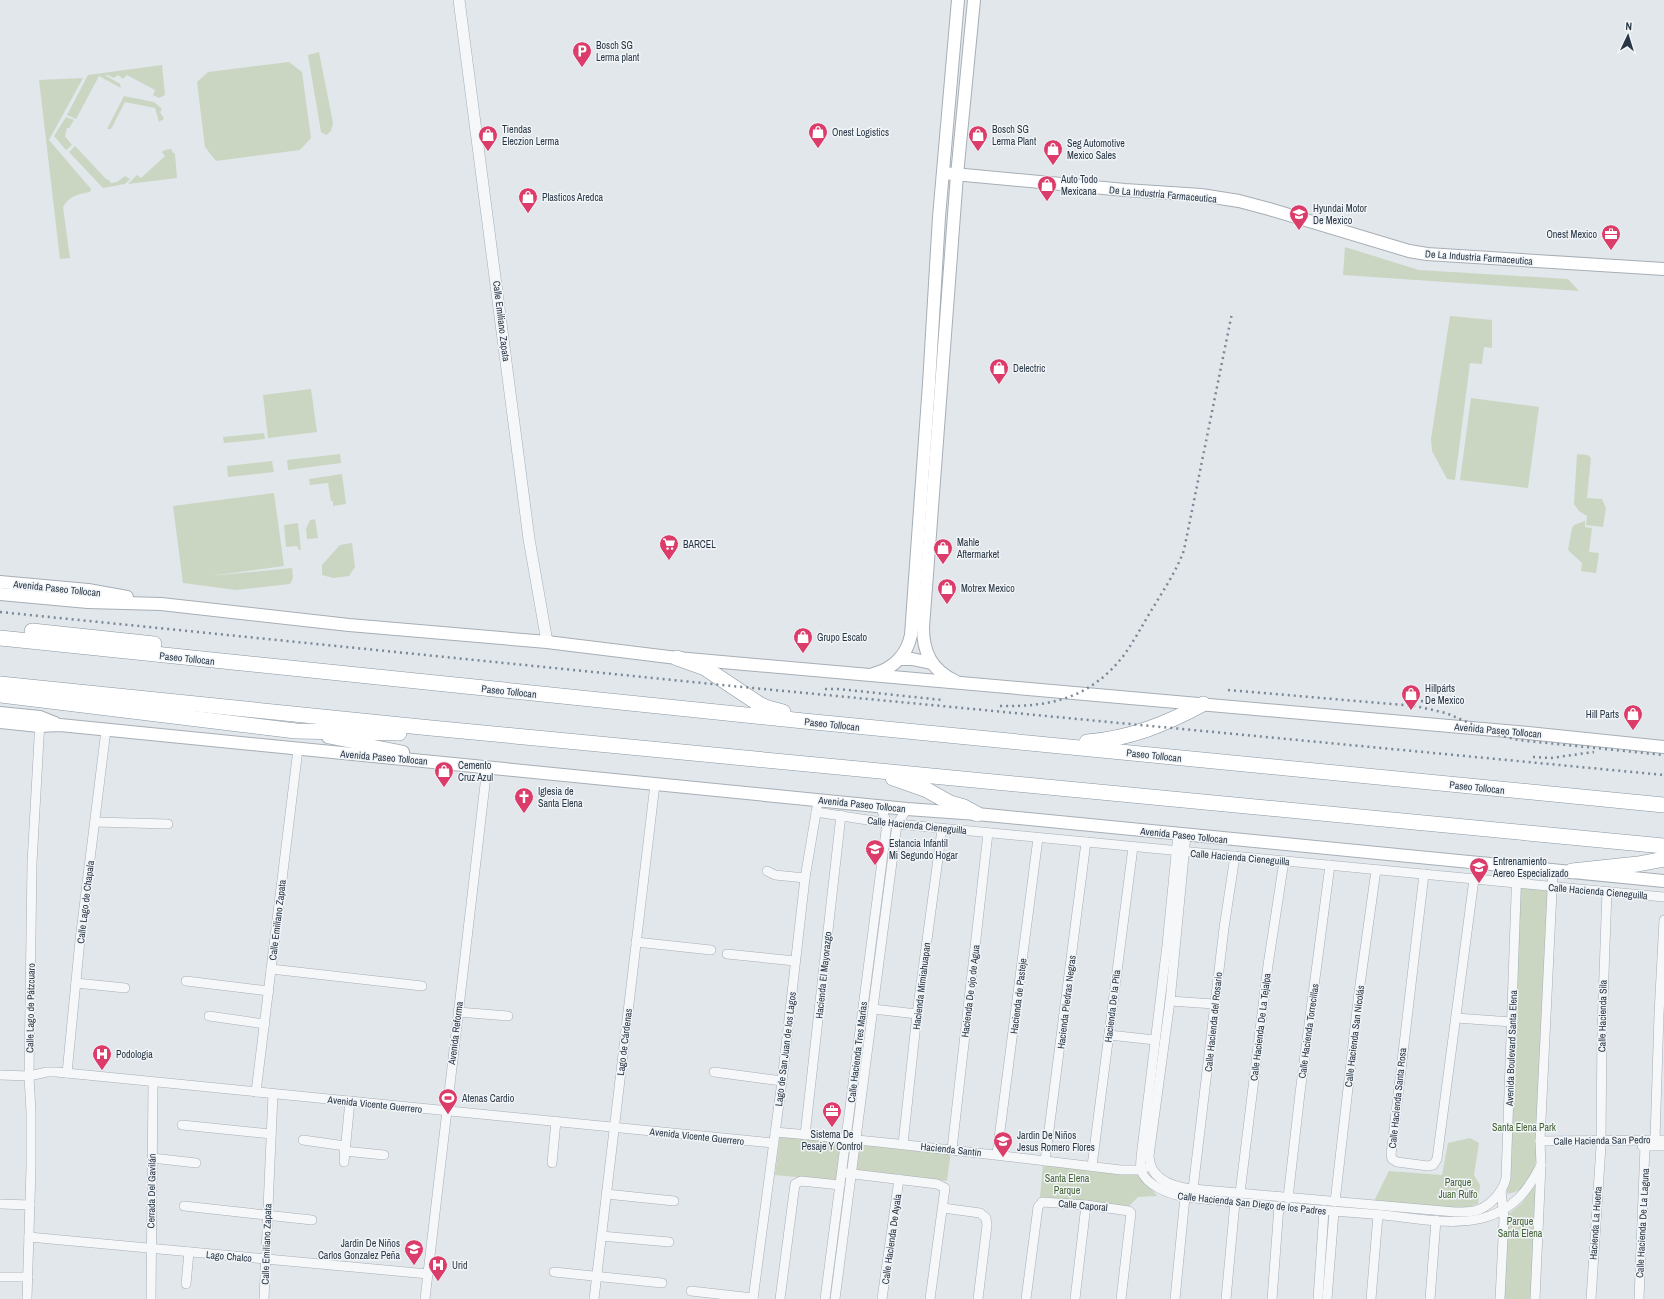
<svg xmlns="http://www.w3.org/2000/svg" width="1664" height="1299" viewBox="0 0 1664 1299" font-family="'Archivo Narrow',sans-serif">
<rect width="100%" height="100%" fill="#e2e7eb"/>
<!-- green -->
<g fill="#cad6c2">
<path d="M319,52L333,123L331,131L326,135L321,132L308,55Z"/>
<path d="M289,62L302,72L311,138L300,150L216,161L205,147L197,82L208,72Z"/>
<path d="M162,65L165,95L159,98L153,95L155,90L127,75L123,79L118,75L114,78L108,75H105L120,84L121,88L99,76L76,119L67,115L88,75Z"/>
<path d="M83,78L49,140L91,189L90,192C78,194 69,196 63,207L70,258L60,259L39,80Z"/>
<path d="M124,96L154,102L162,109L160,112L164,119L159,122L155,108L125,102L111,129H107Z"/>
<path d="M66,117L74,120L69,128H67L65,136L72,145L66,150L54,136Z"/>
<path d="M75,146L107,180L108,179L111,183L117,182L125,176L130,179L125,184L103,188L69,152Z"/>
<path d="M172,149V152L175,154L177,178L128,184L137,175L141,178L165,156L162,152L165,150Z"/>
<path d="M1345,247L1419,270L1568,279L1579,291L1343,275Z"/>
<path d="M1450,316L1492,320V348L1484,347L1482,364L1470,363L1455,480L1447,479L1432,451L1431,439Z"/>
<path d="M311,389L317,432L268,438L263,395Z"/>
<path d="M1471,398L1539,407L1528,488L1460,480Z"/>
<path d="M264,433L265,439L224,443L223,437Z"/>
<path d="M340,454L341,463L288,470L287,460Z"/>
<path d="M1577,454L1588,455L1591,458L1587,498L1602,499L1606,508L1603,527L1586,525L1587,516L1579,511L1574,504Z"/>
<path d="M272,461L274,472L228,477L227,466Z"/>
<path d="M342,474L346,504L333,506V501H331L328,483L310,485L309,479Z"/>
<path d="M274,493L284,566L210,576L292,568L293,578L290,584L236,590L183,583L173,506Z"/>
<path d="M315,519L318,538L307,539L306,529L310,520Z"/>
<path d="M1585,521V527L1592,528L1589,552L1599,553L1596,573L1581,571L1582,563L1568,550L1572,528L1574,525Z"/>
<path d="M298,523L301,550H299L297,546L286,547L284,525Z"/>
<path d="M352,543L355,567L349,576L333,578L322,575V565L340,545Z"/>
<path d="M1521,887L1549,889L1536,1161C1532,1178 1527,1191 1507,1194Z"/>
<path d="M780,1135L840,1140L837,1181L775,1175Z"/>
<path d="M1470,1138L1479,1143L1474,1175L1480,1185L1478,1204L1464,1208L1373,1203L1389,1171L1442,1175L1448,1143Z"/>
<path d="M857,1141L951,1151L947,1181L853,1169Z"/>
<path d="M1043,1165L1141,1175L1157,1196L1138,1197L1129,1206L1040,1197Z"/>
<path d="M1538,1182L1531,1299H1504L1505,1217L1522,1203Z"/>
</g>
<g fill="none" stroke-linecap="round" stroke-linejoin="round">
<!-- minor casing -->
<g stroke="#a6aeb6" stroke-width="10">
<g id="minor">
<path d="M816,812L887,823L1664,897"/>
<path d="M95,822L168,824"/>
<path d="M1178,834L1167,945L1141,1157C1141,1161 1140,1166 1141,1170C1146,1186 1170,1194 1185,1197C1251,1204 1317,1210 1384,1215C1415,1218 1452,1226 1483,1218C1513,1210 1528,1191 1541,1165"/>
<path d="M1186,835L1170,1001L1149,1156C1150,1180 1173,1187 1193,1189L1455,1212C1461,1212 1468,1212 1474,1211C1489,1208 1503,1192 1506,1178L1517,867"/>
<path d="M767,871L775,875L805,878"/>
<path d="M1424,874L1391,1155L1392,1159L1397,1162L1428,1166L1433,1165L1437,1159L1474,879"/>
<path d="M636,942L711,950"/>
<path d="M727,954L795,961"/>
<path d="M271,969L422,986"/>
<path d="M186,981L269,991"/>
<path d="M76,983L125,988"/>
<path d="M1170,1001L1214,1004"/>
<path d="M873,1009L917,1014"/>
<path d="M458,1012L508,1016"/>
<path d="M209,1016L265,1024"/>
<path d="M1456,1018L1512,1022"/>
<path d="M1109,1035L1155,1040"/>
<path d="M714,1072L782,1081"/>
<path d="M67,1073L80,940L106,730"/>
<path d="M0,1075L29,1076L47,1072H56L773,1143"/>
<path d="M256,1092L298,749"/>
<path d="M182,1125L271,1134"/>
<path d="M775,1132C891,1142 1006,1156 1121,1170H1141L1145,1168"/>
<path d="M805,1135L841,815"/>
<path d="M303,1140L345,1146"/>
<path d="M1655,1140L1659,1014L1664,920"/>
<path d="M1540,1141L1664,1140"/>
<path d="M1601,1141L1602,1029L1607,891"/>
<path d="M903,1144L917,1014L942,829"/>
<path d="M1642,1146H1664"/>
<path d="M952,1149L988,833"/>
<path d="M344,1151L384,1155"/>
<path d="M997,1154L1038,838"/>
<path d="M152,1158L196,1163"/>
<path d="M1045,1161L1086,842"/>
<path d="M344,1162L350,1101"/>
<path d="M552,1163L556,1121"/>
<path d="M1092,1166L1133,847"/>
<path d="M845,1173L937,1184L945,1188L930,1299"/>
<path d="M1193,1189L1224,928L1235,856"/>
<path d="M1240,1193L1268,965L1284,861"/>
<path d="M606,1194L674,1201"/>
<path d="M1288,1198L1300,1093L1330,865"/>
<path d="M1335,1202L1359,992L1376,870"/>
<path d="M1,1204L30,1205"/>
<path d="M184,1206L312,1220"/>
<path d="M943,1208L980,1213L986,1218L987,1225L978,1299"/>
<path d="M601,1236L669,1242"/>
<path d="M29,1237L428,1274"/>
<path d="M554,1272L662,1283"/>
<path d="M0,1277H28"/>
<path d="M186,1284L189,1252"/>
<path d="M691,1291L753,1298"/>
<path d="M27,1299L31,1167V1112L29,1076L32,863L40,721"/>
<path d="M151,1299L153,1083"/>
<path d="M264,1299L273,1094"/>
<path d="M425,1299L487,767"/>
<path d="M594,1299L655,784"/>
<path d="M753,1299L782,1081L805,878L817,807"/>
<path d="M780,1299L795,1184L801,1181L840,1185"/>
<path d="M825,1299L887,823L880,806"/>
<path d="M835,1299L897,824L907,809"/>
<path d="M882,1299L899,1179"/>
<path d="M1026,1299L1038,1207L1042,1202L1086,1205L1129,1211L1131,1213L1121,1299"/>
<path d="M1075,1299L1086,1205"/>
<path d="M1175,1299L1185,1197"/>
<path d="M1226,1299L1235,1202"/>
<path d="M1272,1299L1279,1206"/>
<path d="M1318,1299L1324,1210"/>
<path d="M1327,1299L1334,1212"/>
<path d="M1371,1299L1378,1215"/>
<path d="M1430,1299L1436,1220"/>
<path d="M1500,1299L1504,1218L1501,1191"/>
<path d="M1535,1299L1541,1165L1540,1141L1553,870"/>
<path d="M1591,1299L1601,1146"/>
<path d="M1639,1299L1645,1146"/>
</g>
</g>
<!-- tertiary casing -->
<g stroke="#a6aeb6" stroke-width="12">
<path id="tertiary" d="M459,0L529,539L547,642"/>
</g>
<!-- secondary casing -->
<g stroke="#a6aeb6" stroke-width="14">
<g id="secondary">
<path d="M943,173L1125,190L1201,195L1239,201L1269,209L1409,251L1427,254L1664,269"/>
<path d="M0,582L88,590L127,597"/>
<path d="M0,594L88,602L161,604L349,625L547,642L677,658L1528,733L1664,747"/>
<path d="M899,659H912L931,663"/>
<path d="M873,674C893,669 907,655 911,635L929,384L939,217L958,0"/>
<path d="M955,681C931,670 923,652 923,627L957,175L974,0"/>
<path d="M0,713L40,717L55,723"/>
<path d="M0,722L39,726L60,725L907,809L977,814L1664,881"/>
<path d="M328,737L403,752"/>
</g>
</g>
<!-- trunk casing -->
<g stroke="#8796a3" stroke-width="16">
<g id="trunk">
<path d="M32,631L154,644"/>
<path d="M0,638L804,721L1664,805"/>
<path d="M677,658L705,668L759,704L768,708L783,712"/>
<path d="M0,684L431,728L1664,846"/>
<path d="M0,695L296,731L399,733"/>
<path d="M1087,742C1129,739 1166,724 1203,704"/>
<path d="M893,778L927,790L950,803L964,807L977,814"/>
<path d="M1572,871L1638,864L1664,859"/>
</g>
</g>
<!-- minor -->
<use href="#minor" stroke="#f5f7f9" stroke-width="9"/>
<!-- tertiary -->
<use href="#tertiary" stroke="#f5f7f9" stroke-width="11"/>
<!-- secondary -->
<use href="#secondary" stroke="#fff" stroke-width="12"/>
<!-- trunk -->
<use href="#trunk" stroke="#fff" stroke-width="15"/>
<!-- rail -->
<g stroke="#798897" stroke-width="2.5" stroke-dasharray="2 4" stroke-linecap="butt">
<path d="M0,612L732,686L1664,775"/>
<path d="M825,689H839L942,700"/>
<path d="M1228,690L1415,706L1446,713L1495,734L1518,740L1664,755"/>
<path d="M1409,700L1455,704"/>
<path d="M1000,706C1051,707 1091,698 1124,655C1134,641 1142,626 1151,611C1163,591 1176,572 1184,550L1232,313"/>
<path d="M1533,757L1551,758L1594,752"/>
</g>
</g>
<!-- icons -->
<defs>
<g id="parking-pin" transform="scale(1)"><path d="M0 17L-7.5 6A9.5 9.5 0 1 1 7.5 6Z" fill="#db3c69" stroke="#f2f5f8"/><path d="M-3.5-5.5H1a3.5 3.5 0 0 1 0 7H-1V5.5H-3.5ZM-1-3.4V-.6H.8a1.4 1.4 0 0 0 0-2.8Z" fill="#fff"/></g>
<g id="shop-pin" transform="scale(1)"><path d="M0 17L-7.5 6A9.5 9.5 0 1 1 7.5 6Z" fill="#db3c69" stroke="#f2f5f8"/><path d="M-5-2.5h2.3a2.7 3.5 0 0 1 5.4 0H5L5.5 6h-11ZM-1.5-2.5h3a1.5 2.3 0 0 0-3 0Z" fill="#fff"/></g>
<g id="university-pin" transform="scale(1)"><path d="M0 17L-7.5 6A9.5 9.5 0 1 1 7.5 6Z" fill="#db3c69" stroke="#f2f5f8"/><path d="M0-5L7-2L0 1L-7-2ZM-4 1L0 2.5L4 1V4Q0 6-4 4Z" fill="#fff"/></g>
<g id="office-pin" transform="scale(1)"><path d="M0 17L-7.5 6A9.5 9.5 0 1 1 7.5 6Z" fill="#db3c69" stroke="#f2f5f8"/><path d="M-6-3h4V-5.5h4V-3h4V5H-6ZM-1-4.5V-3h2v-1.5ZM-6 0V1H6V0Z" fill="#fff"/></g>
<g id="supermarket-pin" transform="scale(1)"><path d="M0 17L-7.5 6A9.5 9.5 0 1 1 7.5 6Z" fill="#db3c69" stroke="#f2f5f8"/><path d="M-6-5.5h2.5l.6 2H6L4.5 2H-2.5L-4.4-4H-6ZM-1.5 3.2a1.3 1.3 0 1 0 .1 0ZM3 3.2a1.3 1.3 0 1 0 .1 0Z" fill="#fff"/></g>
<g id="church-pin" transform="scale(1)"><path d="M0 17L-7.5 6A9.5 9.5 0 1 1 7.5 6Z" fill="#db3c69" stroke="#f2f5f8"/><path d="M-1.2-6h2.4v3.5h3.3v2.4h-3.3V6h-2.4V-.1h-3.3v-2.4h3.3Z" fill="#fff"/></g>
<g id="school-pin" transform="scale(1)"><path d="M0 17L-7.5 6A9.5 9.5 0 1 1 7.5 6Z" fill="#db3c69" stroke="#f2f5f8"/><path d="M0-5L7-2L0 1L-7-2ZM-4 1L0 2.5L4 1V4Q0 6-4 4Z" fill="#fff"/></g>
<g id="hospital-pin" transform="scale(1)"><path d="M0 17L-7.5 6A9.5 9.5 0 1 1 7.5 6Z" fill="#db3c69" stroke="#f2f5f8"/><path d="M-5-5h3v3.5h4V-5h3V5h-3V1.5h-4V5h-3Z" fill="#fff"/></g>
<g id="stadium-pin" transform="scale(1)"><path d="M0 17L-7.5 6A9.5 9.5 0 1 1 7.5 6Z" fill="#db3c69" stroke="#f2f5f8"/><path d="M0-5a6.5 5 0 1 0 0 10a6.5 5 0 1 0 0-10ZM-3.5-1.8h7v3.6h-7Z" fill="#fff"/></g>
</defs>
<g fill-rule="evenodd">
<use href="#parking-pin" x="582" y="51"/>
<use href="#shop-pin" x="818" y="132"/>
<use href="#shop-pin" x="488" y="135"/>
<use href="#shop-pin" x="978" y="135"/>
<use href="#shop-pin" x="1053" y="149"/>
<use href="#shop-pin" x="1047" y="185"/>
<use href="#shop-pin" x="528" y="197"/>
<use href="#university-pin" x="1299" y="214"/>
<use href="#office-pin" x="1611" y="234"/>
<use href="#shop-pin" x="999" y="368"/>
<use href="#supermarket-pin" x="669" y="544"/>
<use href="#shop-pin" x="943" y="548"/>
<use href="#shop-pin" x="947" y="588"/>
<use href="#shop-pin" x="803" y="637"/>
<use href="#shop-pin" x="1411" y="694"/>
<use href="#shop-pin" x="1633" y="714"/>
<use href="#shop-pin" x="444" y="771"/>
<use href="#church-pin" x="524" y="797"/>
<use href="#school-pin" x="875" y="849"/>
<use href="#university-pin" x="1479" y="867"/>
<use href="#hospital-pin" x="102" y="1054"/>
<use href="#stadium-pin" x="448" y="1098"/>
<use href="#office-pin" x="832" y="1111"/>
<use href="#school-pin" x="1003" y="1141"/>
<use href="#school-pin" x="414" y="1249"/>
<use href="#hospital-pin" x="438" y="1265"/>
</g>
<g text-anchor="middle" stroke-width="3" stroke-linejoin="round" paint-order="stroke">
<!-- poi labels -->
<g font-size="10" fill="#283645" stroke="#f2f5f8" text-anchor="start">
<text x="596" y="49">Bosch SG<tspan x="596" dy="12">Lerma plant</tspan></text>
<text x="502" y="133">Tiendas<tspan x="502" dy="12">Eleczion Lerma</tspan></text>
<text x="992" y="133">Bosch SG<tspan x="992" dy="12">Lerma Plant</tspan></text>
<text x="832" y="136">Onest Logistics</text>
<text x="1067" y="147">Seg Automotive<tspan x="1067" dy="12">Mexico Sales</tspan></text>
<text x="1061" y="183">Auto Todo<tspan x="1061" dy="12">Mexicana</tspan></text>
<text x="542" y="201">Plasticos Aredca</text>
<text x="1313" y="212">Hyundai Motor<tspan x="1313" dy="12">De Mexico</tspan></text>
<text x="1597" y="238" text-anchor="end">Onest Mexico</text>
<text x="1013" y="372">Delectric</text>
<text x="957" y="546">Mahle<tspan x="957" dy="12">Aftermarket</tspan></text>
<text x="683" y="548">BARCEL</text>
<text x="961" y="592">Motrex Mexico</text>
<text x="817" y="641">Grupo Escato</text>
<text x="1425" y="692">Hillpárts<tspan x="1425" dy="12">De Mexico</tspan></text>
<text x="1619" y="718" text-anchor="end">Hill Parts</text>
<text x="458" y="769">Cemento<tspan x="458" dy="12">Cruz Azul</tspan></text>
<text x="538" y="795">Iglesia de<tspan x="538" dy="12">Santa Elena</tspan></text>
<text x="889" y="847">Estancia Infantil<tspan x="889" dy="12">Mi Segundo Hogar</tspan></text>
<text x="1493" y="865">Entrenamiento<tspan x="1493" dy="12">Aereo Especializado</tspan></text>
<text x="116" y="1058">Podologia</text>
<text x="462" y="1102">Atenas Cardio</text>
<text x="832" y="1138" text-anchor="middle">Sistema De<tspan x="832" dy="12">Pesaje Y Control</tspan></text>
<text x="1017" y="1139">Jardin De Niños<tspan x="1017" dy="12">Jesus Romero Flores</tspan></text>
<text x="400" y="1247" text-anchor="end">Jardin De Niños<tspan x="400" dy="12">Carlos Gonzalez Peña</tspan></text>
<text x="452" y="1269">Urid</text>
</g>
<!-- street labels -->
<g font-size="10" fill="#283645" stroke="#f2f5f8">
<text transform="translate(1163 194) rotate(5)" y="4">De La Industria Farmaceutica</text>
<text transform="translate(1479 257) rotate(4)" y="4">De La Industria Farmaceutica</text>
<text transform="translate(502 321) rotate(83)" y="4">Calle Emiliano Zapata</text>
<text transform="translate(57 588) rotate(6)" y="4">Avenida Paseo Tollocan</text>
<text transform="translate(187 658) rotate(6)" y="4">Paseo Tollocan</text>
<text transform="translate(509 691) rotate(6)" y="4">Paseo Tollocan</text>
<text transform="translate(832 724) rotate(6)" y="4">Paseo Tollocan</text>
<text transform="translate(1498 730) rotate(5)" y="4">Avenida Paseo Tollocan</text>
<text transform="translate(1154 755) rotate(6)" y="4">Paseo Tollocan</text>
<text transform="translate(384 757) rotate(5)" y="4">Avenida Paseo Tollocan</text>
<text transform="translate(1477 787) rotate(6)" y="4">Paseo Tollocan</text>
<text transform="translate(862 804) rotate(6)" y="4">Avenida Paseo Tollocan</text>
<text transform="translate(917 825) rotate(6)" y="4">Calle Hacienda Cieneguilla</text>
<text transform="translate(1184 835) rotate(6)" y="4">Avenida Paseo Tollocan</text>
<text transform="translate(1240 857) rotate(5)" y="4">Calle Hacienda Cieneguilla</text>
<text transform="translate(1598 891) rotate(5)" y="4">Calle Hacienda Cieneguilla</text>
<text transform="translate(85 902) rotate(-83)" y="4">Calle Lago de Chapala</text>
<text transform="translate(277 920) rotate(-83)" y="4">Calle Emiliano Zapata</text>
<text transform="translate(823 975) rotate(-84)" y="4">Hacienda El Mayorazgo</text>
<text transform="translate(921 986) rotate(-83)" y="4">Hacienda Mimiahuapan</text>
<text transform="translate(970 991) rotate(-83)" y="4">Hacienda De ojo de Agua</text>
<text transform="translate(1018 996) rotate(-83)" y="4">Hacienda de Pasteje</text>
<text transform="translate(1066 1002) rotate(-83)" y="4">Hacienda Piedras Negras</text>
<text transform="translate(1112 1006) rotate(-83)" y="4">Hacienda De la Pila</text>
<text transform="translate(30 1008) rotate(-89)" y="4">Calle Lago de Pátzcuaro</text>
<text transform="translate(1602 1016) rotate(-89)" y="4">Calle Hacienda Sila</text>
<text transform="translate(1213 1022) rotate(-84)" y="4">Calle Hacienda del Rosario</text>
<text transform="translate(1260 1027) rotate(-83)" y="4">Calle Hacienda De La Tejalpa</text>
<text transform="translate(1308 1031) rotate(-82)" y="4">Calle Hacienda Torrecillas</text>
<text transform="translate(455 1033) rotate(-83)" y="4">Avenida Reforma</text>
<text transform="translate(1354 1036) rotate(-83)" y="4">Calle Hacienda San Nicolás</text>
<text transform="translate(624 1042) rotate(-83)" y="4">Lago de Cárdenas</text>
<text transform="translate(1511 1048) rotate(-88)" y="4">Avenida Boulevard Santa Elena</text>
<text transform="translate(785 1049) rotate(-83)" y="4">Lago de San Juan de los Lagos</text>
<text transform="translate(857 1052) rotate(-83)" y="4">Calle Hacienda Tres Marías</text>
<text transform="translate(1397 1098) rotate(-84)" y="4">Calle Hacienda Santa Rosa</text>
<text transform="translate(375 1104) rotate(6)" y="4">Avenida Vicente Guerrero</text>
<text transform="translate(697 1136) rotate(6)" y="4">Avenida Vicente Guerrero</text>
<text transform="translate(1602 1140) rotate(-1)" y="4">Calle Hacienda San Pedro</text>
<text transform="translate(951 1149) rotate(6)" y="4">Hacienda Santin</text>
<text transform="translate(151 1191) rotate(-89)" y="4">Cerrada Del Gavilán</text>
<text transform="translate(1252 1203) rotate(6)" y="4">Calle Hacienda San Diego de los Padres</text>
<text transform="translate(1083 1205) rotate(5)" y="4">Calle Caporal</text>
<text transform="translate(1595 1223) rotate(-86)" y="4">Hacienda La Huerta</text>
<text transform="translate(1642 1223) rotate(-87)" y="4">Calle Hacienda De La Laguna</text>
<text transform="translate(891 1239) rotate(-82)" y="4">Calle Hacienda De Ayala</text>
<text transform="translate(266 1244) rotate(-88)" y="4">Calle Emiliano Zapata</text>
<text transform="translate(229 1256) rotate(5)" y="4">Lago Chalco</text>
</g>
<!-- park labels -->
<g font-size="10" fill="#436234" stroke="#f2f5f8">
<text x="1524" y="1131">Santa Elena Park</text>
<text x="1067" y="1182">Santa Elena<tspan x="1067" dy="12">Parque</tspan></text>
<text x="1458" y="1186">Parque<tspan x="1458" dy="12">Juan Rulfo</tspan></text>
<text x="1520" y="1225">Parque<tspan x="1520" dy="12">Santa Elena</tspan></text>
</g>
</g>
<!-- north arrow -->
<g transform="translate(1628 36) rotate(4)" stroke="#f2f5f8" stroke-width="3" paint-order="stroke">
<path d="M0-3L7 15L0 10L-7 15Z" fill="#283645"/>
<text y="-6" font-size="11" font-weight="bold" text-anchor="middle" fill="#283645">N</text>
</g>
</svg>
